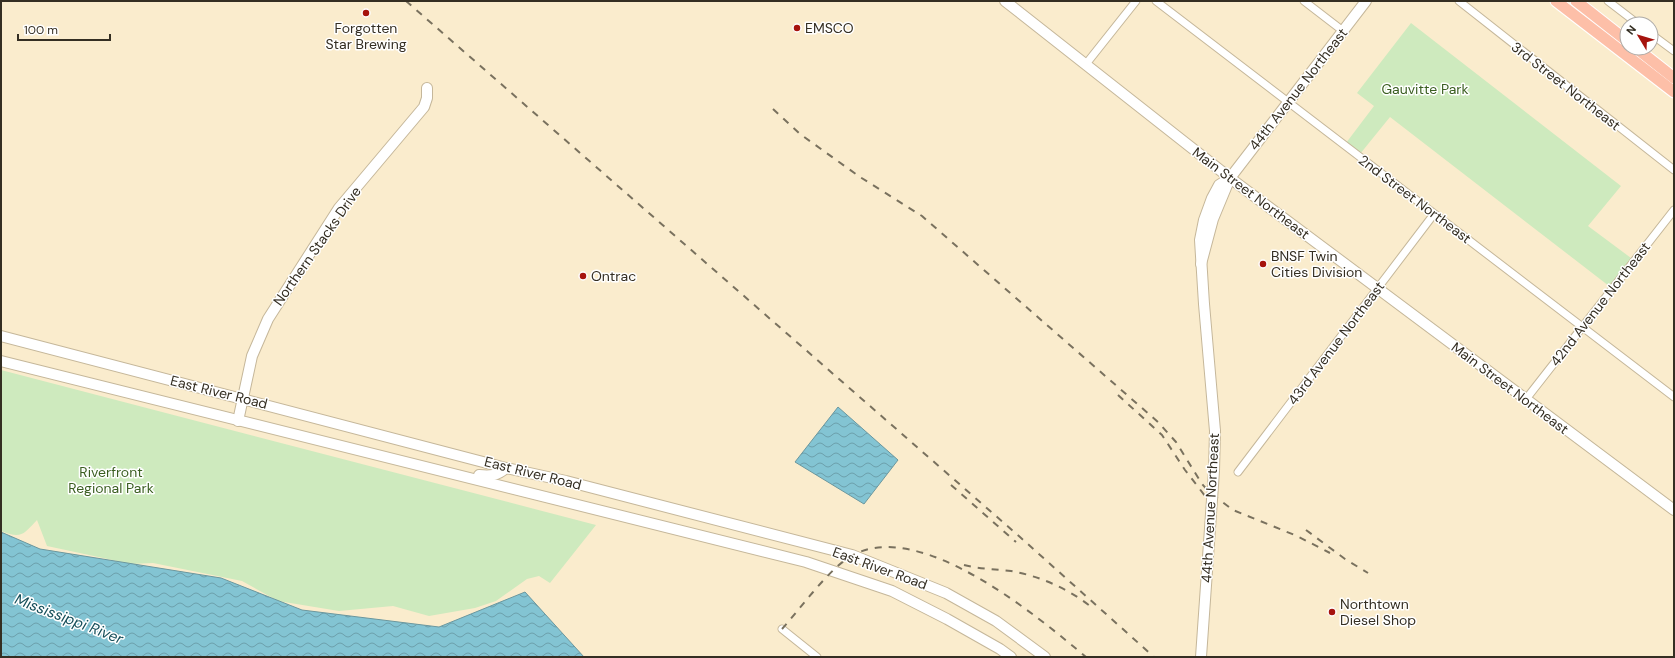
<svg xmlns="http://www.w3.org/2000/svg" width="1675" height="658" viewBox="0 0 1675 658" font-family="'DM Sans',sans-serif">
<defs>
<pattern id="water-waves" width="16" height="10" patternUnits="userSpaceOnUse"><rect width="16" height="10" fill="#83c4d3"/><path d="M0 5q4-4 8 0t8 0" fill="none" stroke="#6ca0ab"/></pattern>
</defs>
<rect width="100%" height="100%" fill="#faeccd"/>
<!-- green -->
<g fill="#ceeabe">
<path d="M1411,23L1621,186L1588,226L1631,258L1609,286L1390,117L1360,154L1346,143L1374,106L1357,93Z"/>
<path d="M1,370L596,525L550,583L539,576L527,579L496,601L475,608L429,616L393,606L339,611L278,601L242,581L153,563L131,564L47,546L37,520C23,535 21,539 1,531Z"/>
</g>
<!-- water -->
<g fill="url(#water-waves)" stroke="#6b979e">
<path d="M838,407L898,460L864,504L795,462Z"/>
<path d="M1,532L40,549L221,578L302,610L439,627L525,592L584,657H1Z"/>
</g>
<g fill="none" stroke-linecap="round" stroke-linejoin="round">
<!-- street casing -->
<g stroke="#c5b79a" stroke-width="9">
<g id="street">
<path d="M1156,1L1674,397"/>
<path d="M1304,1L1343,31"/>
<path d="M1459,1L1674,170"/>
<path d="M1608,1L1638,24"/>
<path d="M1651,34L1674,51"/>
<path d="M1086,64L1136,1"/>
<path d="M1526,399L1674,210"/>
<path d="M1238,472L1434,214"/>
<path d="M782,629L817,657"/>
</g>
</g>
<!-- secondary casing -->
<g stroke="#c5b79a" stroke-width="12">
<g id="secondary">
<path d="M1005,1L1230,178L1674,510"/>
<path d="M1201,264L1213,219L1230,178L1366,1"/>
<path d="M1,336L506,468L566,481L852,555L946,593L996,621L1045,657"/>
<path d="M1,361L806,562L892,591L947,619L1000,649L1011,657"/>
<path d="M238,421L252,356L268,319L339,208L424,107L427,98V88"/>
<path d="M1215,431L1204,304L1200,240L1204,220L1212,198L1219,185L1230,178"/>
<path d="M479,475C490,476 497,476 506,468"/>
</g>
</g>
<!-- primary casing -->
<g stroke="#fff" stroke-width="13">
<g id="primary">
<path d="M1556,1L1674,92"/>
<path d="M1576,1L1627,41"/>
<path d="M1636,48L1674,78"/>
</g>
</g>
<!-- street -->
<use href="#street" stroke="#fff" stroke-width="7"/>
<!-- secondary -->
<use href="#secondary" stroke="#fff" stroke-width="10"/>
<!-- primary -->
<use href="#primary" stroke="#fdbfa8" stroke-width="11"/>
<!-- rail -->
<g stroke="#79715e" stroke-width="2" stroke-dasharray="7 7" stroke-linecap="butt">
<path d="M406,1L1020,537L1154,657"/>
<path d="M773,109L800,134L860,177L922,216L1158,422L1176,442L1202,484L1209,492L1233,510L1297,536L1330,553"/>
<path d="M1118,395L1162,435L1185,470L1209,501"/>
<path d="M951,485L1016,542"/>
<path d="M1306,530L1345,559L1368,573"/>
<path d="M964,565C979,569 995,569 1011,571C1039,576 1067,588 1090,606"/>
<path d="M782,629C801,608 830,567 853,555C921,519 1036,615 1086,657"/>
</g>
<!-- secondary-bridge casing -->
<g stroke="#c5b79a" stroke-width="12" stroke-linecap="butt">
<path id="secondary-bridge" d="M1201,657L1214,471L1215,431"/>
</g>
<!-- secondary-bridge -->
<use href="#secondary-bridge" stroke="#fff" stroke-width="10"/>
</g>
<!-- markers -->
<g fill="#a6130d" stroke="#fff" stroke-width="1.5">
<circle cx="366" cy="13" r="4"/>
<circle cx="797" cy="28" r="4"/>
<circle cx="1263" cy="264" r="4"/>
<circle cx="583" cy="276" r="4"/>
<circle cx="1332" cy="612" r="4"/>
</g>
<g text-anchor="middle" stroke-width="3" stroke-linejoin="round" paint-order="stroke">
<!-- poi labels -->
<g font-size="14" fill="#342e22" stroke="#fff" text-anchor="start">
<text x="366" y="33" text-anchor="middle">Forgotten<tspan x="366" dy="16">Star Brewing</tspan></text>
<text x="805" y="33">EMSCO</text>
<text x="1271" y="261">BNSF Twin<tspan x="1271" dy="16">Cities Division</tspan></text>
<text x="591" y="281">Ontrac</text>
<text x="1340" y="609">Northtown<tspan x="1340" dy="16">Diesel Shop</tspan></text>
</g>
<!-- street labels -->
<g font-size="14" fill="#342e22" stroke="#fff">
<text transform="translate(1566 86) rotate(38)" y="5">3rd Street Northeast</text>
<text transform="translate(1298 89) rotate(-52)" y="5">44th Avenue Northeast</text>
<text transform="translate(1251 193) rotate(37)" y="5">Main Street Northeast</text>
<text transform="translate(1415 199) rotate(37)" y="5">2nd Street Northeast</text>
<text transform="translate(317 246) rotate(-55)" y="5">Northern Stacks Drive</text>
<text transform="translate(1600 304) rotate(-52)" y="5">42nd Avenue Northeast</text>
<text transform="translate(1336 343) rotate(-53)" y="5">43rd Avenue Northeast</text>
<text transform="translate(1510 388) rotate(37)" y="5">Main Street Northeast</text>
<text transform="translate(219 392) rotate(14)" y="5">East River Road</text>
<text transform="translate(533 473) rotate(14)" y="5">East River Road</text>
<text transform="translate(1210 508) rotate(-87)" y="5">44th Avenue Northeast</text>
<text transform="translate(880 568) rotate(20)" y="5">East River Road</text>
</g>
<!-- park labels -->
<g font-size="14" fill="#3a5e20" stroke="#fff">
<text x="1425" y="94">Gauvitte Park</text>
<text x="111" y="477">Riverfront<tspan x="111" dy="16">Regional Park</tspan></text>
</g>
<!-- water labels -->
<g font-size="15" font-style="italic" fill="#164f5a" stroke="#fff">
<text transform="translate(69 619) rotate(21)" y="5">Mississippi River</text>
</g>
</g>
<!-- border -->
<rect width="1675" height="658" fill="none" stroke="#342e22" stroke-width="4"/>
<!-- north arrow -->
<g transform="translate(1639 36) rotate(308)"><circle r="19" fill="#ffffff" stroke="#aeaba7"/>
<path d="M0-3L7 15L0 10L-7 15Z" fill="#a6130d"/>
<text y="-6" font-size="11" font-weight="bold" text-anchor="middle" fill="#342e22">N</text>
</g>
<!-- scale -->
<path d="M18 34v6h92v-6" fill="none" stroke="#342e22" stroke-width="2"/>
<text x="24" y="34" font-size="12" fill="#342e22" stroke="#ffffff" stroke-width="3" paint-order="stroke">100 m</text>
</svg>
